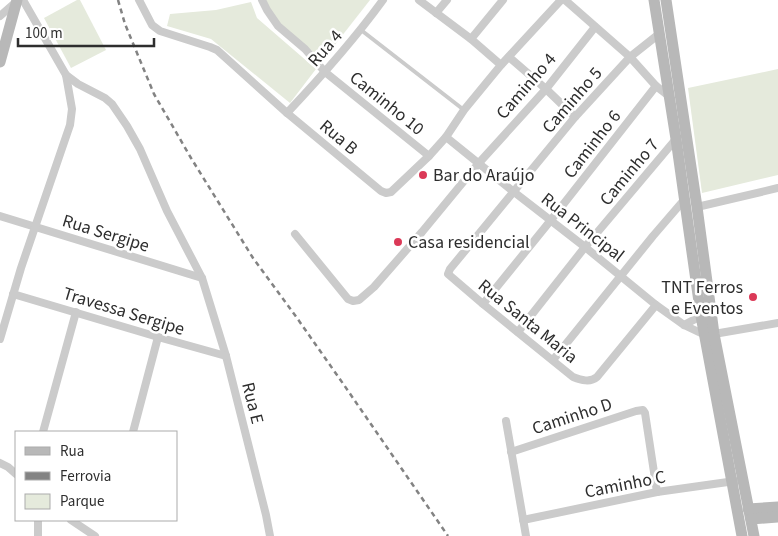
<svg xmlns="http://www.w3.org/2000/svg" width="778" height="536" viewBox="0 0 778 536" font-family="'Source Sans 3',sans-serif">
<rect width="100%" height="100%" fill="#fff"/>
<!-- green -->
<g fill="#e5eadc">
<path d="M77,0H80L106,50L71,68L44,18Z"/>
<path d="M264,0H370L323,60L282,27Z"/>
<path d="M251,2L257,18L316,69L290,103L211,39L167,26L170,14L216,10Z"/>
<path d="M778,69V175L702,193L688,88Z"/>
</g>
<g fill="none" stroke-linecap="round" stroke-linejoin="round">
<!-- lane -->
<path stroke="#cbcbcb" stroke-width="4" d="M361,30L464,110"/>
<!-- street -->
<g stroke="#cbcbcb" stroke-width="8">
<path d="M23,0L66,75L78,84L105,98L112,104L127,126L140,149L167,211L202,278L226,356L266,515L270,536"/>
<path d="M139,0L152,25L160,31L210,47L217,50L287,113L381,191L386,193L391,192L429,156L446,137L464,110L501,65L561,0"/>
<path d="M262,0L267,10L278,26L305,49L325,72L429,156"/>
<path d="M419,0L471,39L501,65"/>
<path d="M565,0L630,57L656,86L669,96"/>
<path d="M436,13L447,0"/>
<path d="M0,16L16,2"/>
<path d="M471,39L503,0"/>
<path d="M509,57L546,89L575,117"/>
<path d="M287,113C321,77 354,40 383,0"/>
<path d="M446,137L514,192L585,247L656,305L684,325L705,335"/>
<path d="M697,207L778,188"/>
<path d="M0,216L202,278"/>
<path d="M295,234L348,299L353,301L359,300L374,287L422,232L478,164L546,89L595,27"/>
<path d="M13,294L158,337L226,356"/>
<path d="M483,304L551,220L656,86"/>
<path d="M656,305L597,377C590,383 581,380 573,377L483,304L448,274L450,269L575,117L630,57L659,34"/>
<path d="M684,325L701,316"/>
<path d="M518,332L585,247L676,139"/>
<path d="M714,334L778,323"/>
<path d="M0,339L21,268L70,125L72,109L66,75"/>
<path d="M553,360L653,236L684,200"/>
<path d="M506,421L526,536"/>
<path d="M43,432L76,312"/>
<path d="M133,432L158,337"/>
<path d="M511,452L636,411L643,410L645,413L657,492"/>
<path d="M0,463L8,467L16,474"/>
<path d="M71,520L95,536"/>
<path d="M523,520L657,492L735,481"/>
<path d="M38,536V520"/>
</g>
<!-- secondary -->
<g stroke="#b8b8b8" stroke-width="11">
<path d="M654,0L676,139L701,316L742,536"/>
<path d="M666,0L697,207L714,334L754,536"/>
<path d="M0,62L17,0"/>
<path d="M748,509L778,507"/>
<path d="M751,519L778,517"/>
</g>
<!-- rail -->
<path stroke="#838383" stroke-width="2.5" stroke-dasharray="5 4" stroke-linecap="butt" d="M118,0L125,24L154,94L191,158L253,258L297,318L344,385L448,536"/>
</g>
<!-- markers -->
<g fill="#db3957" stroke="#fff" stroke-width="2">
<circle cx="423" cy="175" r="5"/>
<circle cx="398" cy="242" r="5"/>
<circle cx="753" cy="297" r="5"/>
</g>
<g text-anchor="middle" stroke-width="5" stroke-linejoin="round" paint-order="stroke">
<!-- street labels -->
<g font-size="18" fill="#2e2e2e" stroke="#fff">
<text transform="translate(325 48) rotate(-49)" y="6">Rua 4</text>
<text transform="translate(526 86) rotate(-49)" y="6">Caminho 4</text>
<text transform="translate(572 100) rotate(-49)" y="6">Caminho 5</text>
<text transform="translate(387 103) rotate(39)" y="6">Caminho 10</text>
<text transform="translate(339 137) rotate(40)" y="6">Rua B</text>
<text transform="translate(592 144) rotate(-52)" y="6">Caminho 6</text>
<text transform="translate(629 172) rotate(-50)" y="6">Caminho 7</text>
<text transform="translate(583 227) rotate(38)" y="6">Rua Principal</text>
<text transform="translate(106 233) rotate(17)" y="6">Rua Sergipe</text>
<text transform="translate(124 311) rotate(17)" y="6">Travessa Sergipe</text>
<text transform="translate(528 321) rotate(39)" y="6">Rua Santa Maria</text>
<text transform="translate(253 403) rotate(76)" y="6">Rua E</text>
<text transform="translate(572 416) rotate(-18)" y="6">Caminho D</text>
<text transform="translate(625 484) rotate(-11)" y="6">Caminho C</text>
</g>
<!-- poi labels -->
<g font-size="18" fill="#2e2e2e" stroke="#fff" text-anchor="start">
<text x="433" y="181">Bar do Araújo</text>
<text x="408" y="248">Casa residencial</text>
<text x="743" y="293" text-anchor="end">TNT Ferros<tspan x="743" dy="21">e Eventos</tspan></text>
</g>
</g>
<!-- legend -->
<rect x="15" y="431" width="162" height="90" fill="#ffffff" stroke="#ababab"/>
<rect x="25" y="447" width="25" height="8" fill="#b8b8b8" stroke="#ababab"/>
<text x="60" y="456" font-size="15" fill="#2e2e2e">Rua</text>
<rect x="25" y="472" width="25" height="8" fill="#838383" stroke="#ababab"/>
<text x="60" y="481" font-size="15" fill="#2e2e2e">Ferrovia</text>
<rect x="25" y="494" width="25" height="15" fill="#e5eadc" stroke="#ababab"/>
<text x="60" y="506" font-size="15" fill="#2e2e2e">Parque</text>
<!-- scale -->
<path d="M18 38v8h136v-8" fill="none" stroke="#2e2e2e" stroke-width="2.5"/>
<text x="25" y="38" font-size="15" fill="#2e2e2e" stroke="#ffffff" stroke-width="4" paint-order="stroke">100 m</text>
</svg>
